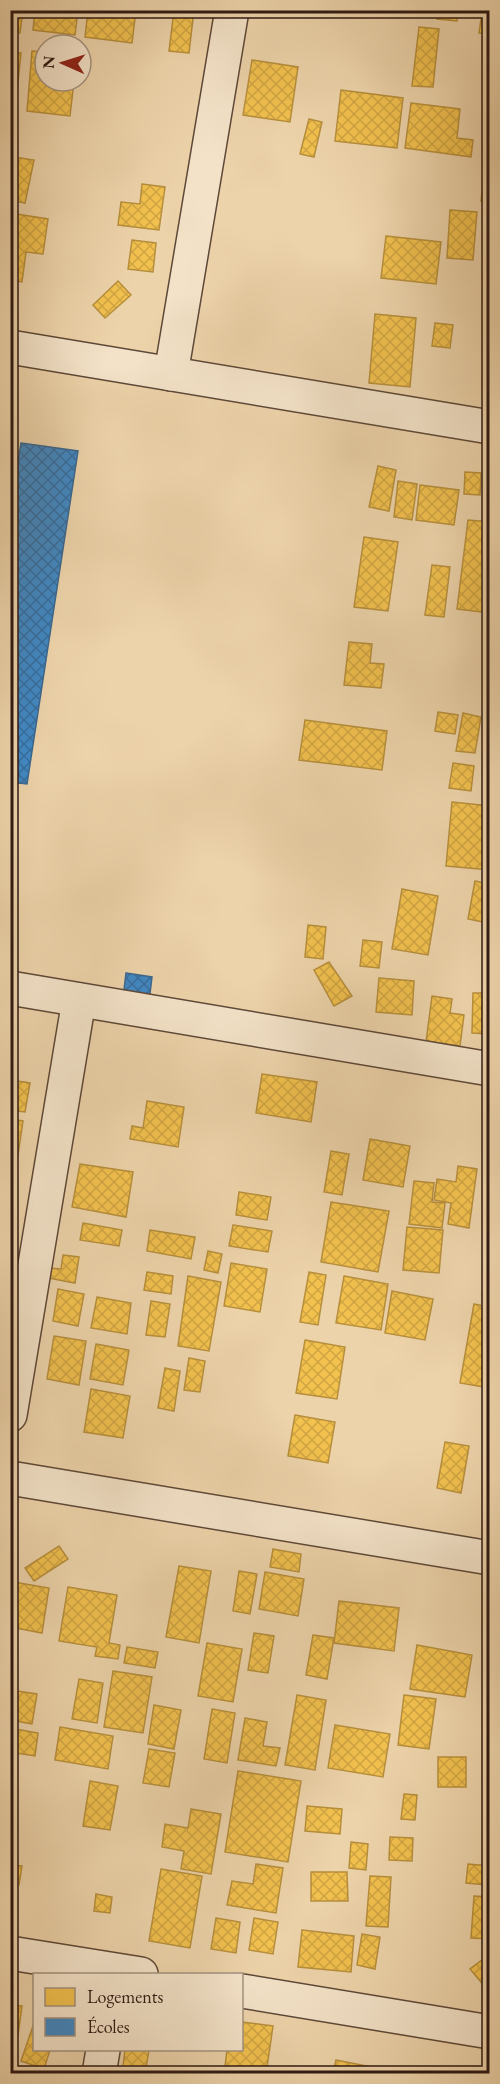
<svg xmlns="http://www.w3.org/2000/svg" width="500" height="2084" viewBox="0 0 500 2084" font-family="'EB Garamond',serif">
<defs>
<pattern id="homes-cross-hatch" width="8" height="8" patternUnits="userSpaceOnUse" patternTransform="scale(1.5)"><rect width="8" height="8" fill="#f2c14e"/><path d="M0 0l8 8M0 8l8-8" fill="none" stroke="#d0a543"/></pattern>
<pattern id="schools-cross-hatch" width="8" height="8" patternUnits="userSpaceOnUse" patternTransform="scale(1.5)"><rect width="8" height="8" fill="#3f88c5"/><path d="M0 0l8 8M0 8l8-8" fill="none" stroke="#356e9f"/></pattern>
</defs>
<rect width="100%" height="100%" fill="#edd3aa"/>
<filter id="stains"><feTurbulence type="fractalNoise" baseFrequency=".00333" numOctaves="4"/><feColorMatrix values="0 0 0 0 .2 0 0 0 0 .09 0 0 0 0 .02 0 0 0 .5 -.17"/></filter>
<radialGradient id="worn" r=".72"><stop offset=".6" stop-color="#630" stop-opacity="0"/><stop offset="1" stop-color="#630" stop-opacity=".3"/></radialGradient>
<!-- homes -->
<g fill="url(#homes-cross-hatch)" stroke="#b78f3c" stroke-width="1.5">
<path d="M10,10H23L20,33L10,32Z"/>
<path d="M35,10H78L75,35L33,30Z"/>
<path d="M88,10H136L132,43L85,37Z"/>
<path d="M174,10H194L189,53L169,51Z"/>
<path d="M438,10H458L457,21L437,19Z"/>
<path d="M481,19H490V34L479,33Z"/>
<path d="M419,27L439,29L433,87L412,86Z"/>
<path d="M32,51L45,52V81H74L70,116L27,111Z"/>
<path d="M10,52L21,53L14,120L10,119Z"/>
<path d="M252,60L298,67L290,122L243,115Z"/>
<path d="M341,90L403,98L397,148L335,141Z"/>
<path d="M411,103L460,109L457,138L473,140L471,157L405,148Z"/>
<path d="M309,119L322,122L314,157L300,154Z"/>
<path d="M14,157L34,160L25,203L10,200V173Z"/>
<path d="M485,166H490V202L481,201Z"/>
<path d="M142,184L165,187L159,230L118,225L121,202L140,204Z"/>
<path d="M450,210L477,212L473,260L447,258Z"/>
<path d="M10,213L48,219L43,254L26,252L22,282L10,280Z"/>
<path d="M386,236L441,242L436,284L381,278Z"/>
<path d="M132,240L156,243L153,272L128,269Z"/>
<path d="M118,281L131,295L105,318L93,305Z"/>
<path d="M375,314L416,318L410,387L369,383Z"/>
<path d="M435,323L453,325L450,348L432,346Z"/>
<path d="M490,323V386L482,385Z"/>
<path d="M378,466L396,470L389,511L369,507Z"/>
<path d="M465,472L481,473L480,495L464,494Z"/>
<path d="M398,481L417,484L412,520L394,517Z"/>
<path d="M420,485L459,490L454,525L416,520Z"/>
<path d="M468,520L490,522V613L457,609Z"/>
<path d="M364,537L398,542L388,611L354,607Z"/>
<path d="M432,565L450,567L444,617L425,615Z"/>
<path d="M349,642L372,644L370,663L384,664L381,688L344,685Z"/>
<path d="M438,712L458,715L455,734L435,731Z"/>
<path d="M463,713L481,717L475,753L456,751Z"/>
<path d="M305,720L387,731L382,770L299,760Z"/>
<path d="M453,763L474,766L471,791L449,788Z"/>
<path d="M452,802L490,806V870L446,866Z"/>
<path d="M475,881L490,884L488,923L468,919Z"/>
<path d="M402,889L438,896L428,955L392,949Z"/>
<path d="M308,925L326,927L323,959L305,957Z"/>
<path d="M363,940L382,942L379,968L360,966Z"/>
<path d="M329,962L352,996L334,1006L314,970Z"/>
<path d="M379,978L414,981L412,1015L376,1012Z"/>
<path d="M473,993H490V1034L472,1033Z"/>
<path d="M432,996L452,999L450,1013L464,1015L460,1046L426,1042Z"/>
<path d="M262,1074L317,1082L311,1122L256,1113Z"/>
<path d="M10,1080L30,1083L25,1112L10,1110Z"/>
<path d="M147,1101L184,1107L178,1147L130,1139L132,1126L143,1128Z"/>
<path d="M10,1119L23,1121L17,1162L10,1161Z"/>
<path d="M370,1139L410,1146L403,1187L363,1180Z"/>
<path d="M331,1151L349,1154L342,1195L324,1192Z"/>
<path d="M80,1164L133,1172L126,1217L72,1207Z"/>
<path d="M458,1166L477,1169L469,1228L448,1224L451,1203L434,1200L437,1179L456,1182Z"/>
<path d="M414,1181L434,1183L432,1202L445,1203L442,1228L409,1224Z"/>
<path d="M239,1192L271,1197L267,1220L236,1215Z"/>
<path d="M331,1202L389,1211L378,1272L321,1262Z"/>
<path d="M83,1223L122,1230L119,1246L80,1240Z"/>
<path d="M233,1225L272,1231L268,1252L229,1246Z"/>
<path d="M407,1227L443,1230L439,1273L403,1270Z"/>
<path d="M150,1230L195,1237L191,1259L147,1251Z"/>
<path d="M208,1251L222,1254L218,1273L204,1270Z"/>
<path d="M63,1255L79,1257L75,1283L48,1278L50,1268L61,1269Z"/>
<path d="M490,1256V1297L482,1296Z"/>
<path d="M231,1263L267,1269L260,1312L224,1306Z"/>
<path d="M147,1272L173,1276L171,1294L144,1290Z"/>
<path d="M309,1272L326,1275L318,1325L300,1322Z"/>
<path d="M188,1276L221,1282L209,1351L178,1346Z"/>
<path d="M344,1276L388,1284L381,1330L336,1323Z"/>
<path d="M58,1289L84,1294L78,1326L53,1321Z"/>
<path d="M392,1291L433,1299L425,1340L385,1333Z"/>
<path d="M97,1297L131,1303L127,1334L91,1328Z"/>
<path d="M151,1301L170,1304L165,1337L146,1335Z"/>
<path d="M474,1304L490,1307V1388L460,1383Z"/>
<path d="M54,1336L86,1341L79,1385L47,1379Z"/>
<path d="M305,1340L345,1347L337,1399L296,1393Z"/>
<path d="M96,1344L129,1350L123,1385L90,1379Z"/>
<path d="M189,1358L205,1361L200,1392L184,1390Z"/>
<path d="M165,1368L180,1371L174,1411L158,1408Z"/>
<path d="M91,1389L130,1396L123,1438L84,1432Z"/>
<path d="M295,1415L335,1422L328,1463L288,1456Z"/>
<path d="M445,1442L469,1446L461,1493L437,1488Z"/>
<path d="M59,1546L68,1559L34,1581L25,1568Z"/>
<path d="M273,1549L301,1554L299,1572L270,1567Z"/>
<path d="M179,1566L211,1571L199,1643L166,1637Z"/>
<path d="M239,1571L257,1574L250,1614L233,1611Z"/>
<path d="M265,1572L304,1579L298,1616L259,1609Z"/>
<path d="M14,1582L49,1588L42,1633L10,1627V1601Z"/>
<path d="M68,1587L117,1595L109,1643L120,1645L118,1659L95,1656L97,1647L59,1641Z"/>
<path d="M339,1601L399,1608L394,1651L334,1643Z"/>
<path d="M254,1633L274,1636L268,1673L248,1670Z"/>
<path d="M313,1635L334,1638L327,1679L306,1675Z"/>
<path d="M207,1643L242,1649L233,1702L198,1696Z"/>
<path d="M417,1645L472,1655L465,1697L410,1689Z"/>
<path d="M127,1647L158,1652L155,1668L124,1663Z"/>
<path d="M113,1671L152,1677L143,1733L104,1727Z"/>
<path d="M79,1679L103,1683L97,1723L72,1719Z"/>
<path d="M10,1690L37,1694L32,1724L10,1720Z"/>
<path d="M297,1695L326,1700L315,1770L285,1765Z"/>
<path d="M404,1695L436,1699L429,1749L398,1745Z"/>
<path d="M154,1705L181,1710L174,1749L148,1744Z"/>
<path d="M212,1709L235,1713L227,1763L204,1759Z"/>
<path d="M245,1718L267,1722L263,1746L280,1748L276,1766L238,1760Z"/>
<path d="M335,1725L390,1734L383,1777L328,1768Z"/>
<path d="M60,1727L113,1736L108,1769L55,1760Z"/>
<path d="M10,1728L38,1733L35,1756L10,1752Z"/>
<path d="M149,1749L175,1753L169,1787L143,1783Z"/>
<rect x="438" y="1757" width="28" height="30"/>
<path d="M10,1768L16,1769L10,1806Z"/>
<path d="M238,1771L301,1781L288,1862L225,1852Z"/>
<path d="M90,1781L118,1786L110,1830L83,1826Z"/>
<path d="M404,1794L417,1795L415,1820L401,1819Z"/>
<path d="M307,1806L342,1809L340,1834L305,1831Z"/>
<path d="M191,1809L221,1814L211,1874L181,1869L184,1851L162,1847L165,1824L188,1828Z"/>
<path d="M390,1837L413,1838L412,1861L389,1860Z"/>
<path d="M351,1842L368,1844L366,1870L349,1868Z"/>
<path d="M256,1864L283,1868L276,1913L227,1905L232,1881L253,1884Z"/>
<path d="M468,1864L489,1866L487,1885L466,1883Z"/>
<path d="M10,1865L22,1866L19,1885L10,1884Z"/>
<path d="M161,1869L202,1876L190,1948L149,1941Z"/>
<path d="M311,1872H347L348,1901H311Z"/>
<path d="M370,1876L391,1877L388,1927L366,1926Z"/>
<path d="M96,1894L112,1897L110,1913L94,1911Z"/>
<path d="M474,1896L490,1897V1939L471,1938Z"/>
<path d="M216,1918L240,1922L236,1953L211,1949Z"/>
<path d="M254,1918L278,1922L273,1954L249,1950Z"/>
<path d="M302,1930L354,1936L351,1972L298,1967Z"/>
<path d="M362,1934L380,1937L375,1969L357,1965Z"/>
<path d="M490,1954V1993L470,1969Z"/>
<path d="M10,2005L22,2006L18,2035L10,2034Z"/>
<path d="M242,2022L273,2026L266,2074H224L227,2050H242Z"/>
<path d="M34,2023V2050H50L44,2069L21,2061Z"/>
<path d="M125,2050H149L145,2074H122Z"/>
<path d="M336,2060L407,2074H333Z"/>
</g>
<!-- schools -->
<g fill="url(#schools-cross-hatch)" stroke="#3a678f" stroke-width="1.5">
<path d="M21,443L78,451L27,784L10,782V511Z"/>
<path d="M126,973L152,977L149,1002L123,998Z"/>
</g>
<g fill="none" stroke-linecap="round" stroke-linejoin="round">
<!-- minor casing -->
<g stroke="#5e4838" stroke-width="36">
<g id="minor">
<path d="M10,347L490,427"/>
<path d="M171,374L232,10"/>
<path d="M10,988L490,1069"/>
<path d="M10,1415L79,1000"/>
<path d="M10,1478L490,1558"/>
<path d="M10,1953L141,1974"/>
<path d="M242,1991L490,2032"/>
<path d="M99,2074L103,2050"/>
</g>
</g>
<!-- minor -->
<use href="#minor" stroke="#f3e2c8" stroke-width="33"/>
</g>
<!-- margin -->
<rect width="500" height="2084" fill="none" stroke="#edd3aa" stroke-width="36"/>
<rect x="12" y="12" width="476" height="2060" fill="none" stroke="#2e1912" stroke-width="3"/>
<rect x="18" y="18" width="464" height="2048" fill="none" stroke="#2e1912" stroke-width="1.5"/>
<!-- legend -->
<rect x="33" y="1973" width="210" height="78" fill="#f3e2c8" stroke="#a4927f" stroke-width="1.5"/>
<rect x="45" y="1988" width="30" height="18" fill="#f2c14e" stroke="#a4927f" stroke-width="1.5"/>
<text x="87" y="2003" font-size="18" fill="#2e1912">Logements</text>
<rect x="45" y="2018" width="30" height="18" fill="#3f88c5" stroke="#a4927f" stroke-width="1.5"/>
<text x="87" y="2033" font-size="18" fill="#2e1912">Écoles</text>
<!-- north arrow -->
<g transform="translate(63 63) rotate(273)"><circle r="28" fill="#f3e2c8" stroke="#a4927f" stroke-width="1.5"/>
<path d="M0-4.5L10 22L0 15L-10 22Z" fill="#8f2418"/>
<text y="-9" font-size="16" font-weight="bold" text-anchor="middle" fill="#2e1912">N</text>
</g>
<rect width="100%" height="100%" filter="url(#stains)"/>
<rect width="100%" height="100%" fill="url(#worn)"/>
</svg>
